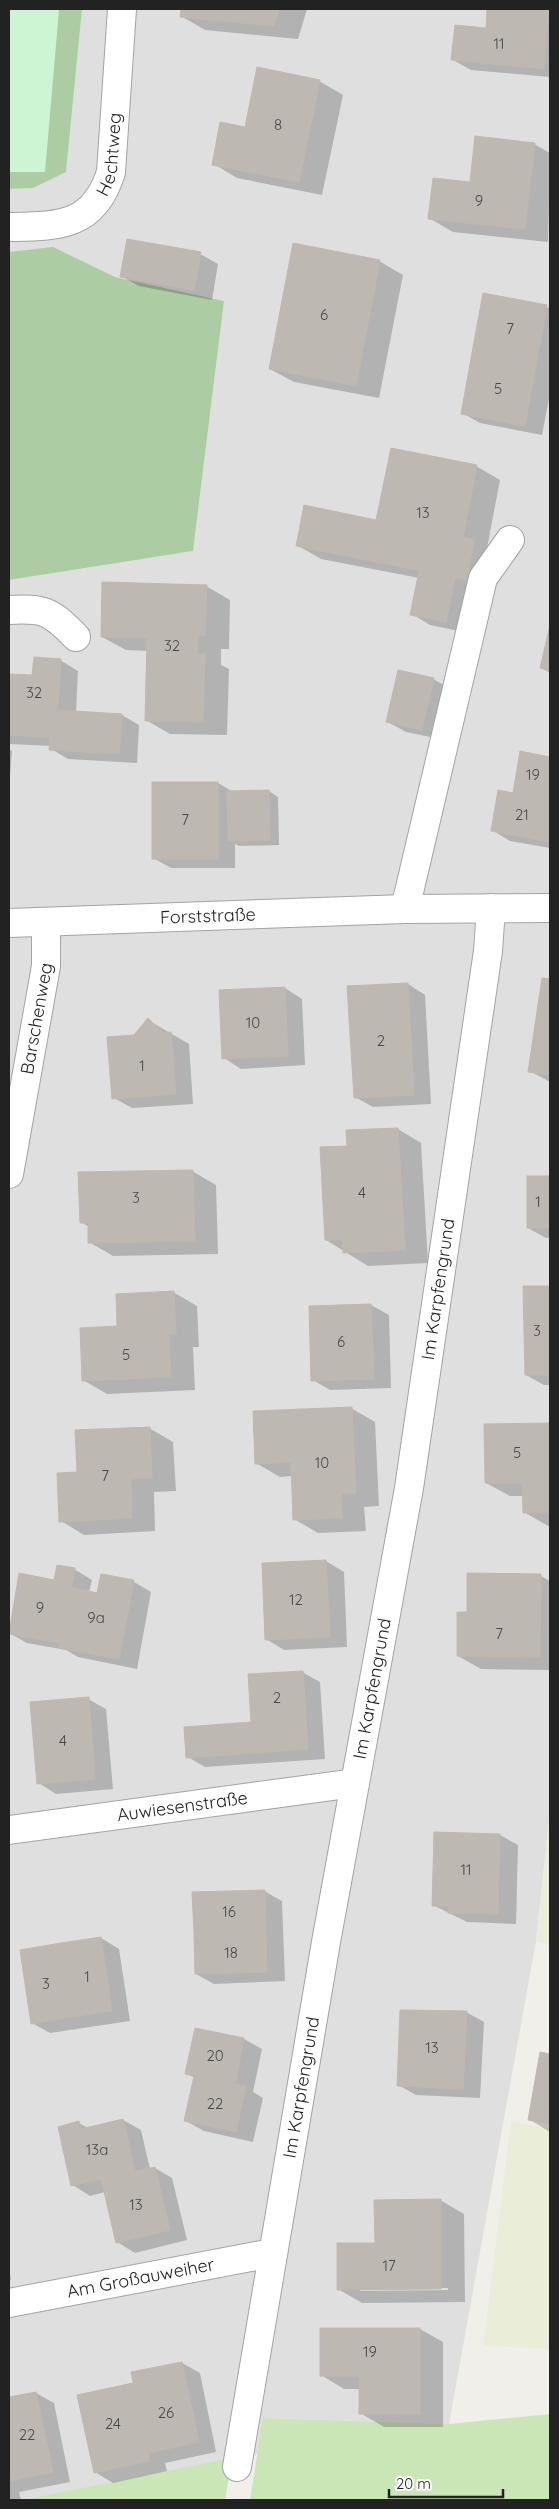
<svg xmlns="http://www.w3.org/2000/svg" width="559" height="2509" viewBox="0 0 559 2509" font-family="Quicksand,sans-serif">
<rect width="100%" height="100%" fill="#f1efea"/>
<!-- residential -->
<path fill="#e0dfdf" d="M82,9H550V1811L536,1941L449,2424L264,2418L258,2454L22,2500H9V580L193,551L224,301L115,277L53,248L9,252V189L33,188L66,171Z"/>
<!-- farmland -->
<g fill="#eaedd8">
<path d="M550,1811V1945L536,1941Z"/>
<path d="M511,2121L550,2129V2349L483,2346Z"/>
</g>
<!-- grass -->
<g fill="#cae5b6">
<path d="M550,2414V2500H250L263,2418L449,2424Z"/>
<path d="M232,2458L225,2500H22Z"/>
</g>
<!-- forest -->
<g fill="#accca3">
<path d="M9,9H82L66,172L33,188L9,189Z"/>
<path d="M53,247L115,277L224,301L193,551L9,580V252Z"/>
</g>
<!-- park -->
<path fill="#cdf5d3" d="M9,9L59,10L45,172H9Z"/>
<!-- shadow -->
<g fill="#0003" fill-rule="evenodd">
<path d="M182,9H307L298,39L205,30L181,16Z"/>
<path d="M508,9H550V77L471,70L453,60Z"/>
<path d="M319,81L343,95L322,195L237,178L214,164Z"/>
<path d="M534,144L550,153L548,242L453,232L429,218Z"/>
<path d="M200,254L218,264L212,300L139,286L121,276Z"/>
<path d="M379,261L403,275L379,398L294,382L270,369Z"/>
<path d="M484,294L550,308V393L542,435L480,423L462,413Z"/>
<path d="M476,466L500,480L487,548L497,554L464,632L430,625L412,614L419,578L321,559L297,545L377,521Z"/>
<path d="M206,586L230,600L229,649H221V665L229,669L227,735L170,734L146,720L148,651L126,650L102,637Z"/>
<path d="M550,631V673L542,668Z"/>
<path d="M60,660L78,671L76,713L122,715L139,725L137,763L68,759L51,749V746L9,744V675L33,676Z"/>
<path d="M433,679L451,689L440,739L406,732L388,722Z"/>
<path d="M9,749L12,751L9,790Z"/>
<path d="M521,753L550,758V848L510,841L492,830L514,794Z"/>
<path d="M218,783L233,792L269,791L278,797L279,845L239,846L235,844V868H171L153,858Z"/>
<path d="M543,979L550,980V1082L530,1071Z"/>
<path d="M408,984L425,995L431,1104L373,1107L355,1097Z"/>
<path d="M285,988L302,999L305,1065L241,1069L224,1058Z"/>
<path d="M148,1020L189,1044L193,1104L132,1108L114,1098L135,1036Z"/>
<path d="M398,1129L421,1143L428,1263L368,1266L326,1240L348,1147Z"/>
<path d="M192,1171L216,1185L218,1254L113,1256L89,1242V1227L81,1222Z"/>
<path d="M528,1178H550V1238H546L528,1228Z"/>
<path d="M550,1287V1385H544L526,1375L525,1288Z"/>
<path d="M173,1292L197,1306L199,1347H193L195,1390L107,1394L83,1380L118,1327Z"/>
<path d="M371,1305L389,1315L391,1388L330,1390L313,1380Z"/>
<path d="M351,1408L375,1422L379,1506L364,1507L366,1531L318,1533L294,1519L292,1476L280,1477L256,1463Z"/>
<path d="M550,1424V1526H548L524,1512V1496H510L486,1483V1425Z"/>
<path d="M149,1428L173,1442L176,1491L154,1492L155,1531L84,1535L61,1521L78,1473Z"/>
<path d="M326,1561L344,1572L347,1647L284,1650L266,1639L263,1564Z"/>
<path d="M74,1569L92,1580L89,1592L98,1594L134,1582L151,1592L137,1669L78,1657L66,1650L27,1643L9,1633L20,1575L55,1581Z"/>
<path d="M541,1576L550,1581V1670L481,1669L458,1656Z"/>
<path d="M302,1672L320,1682L325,1759L205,1767L188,1757L253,1724Z"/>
<path d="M88,1699L106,1709L113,1789L56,1794L39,1783Z"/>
<path d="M500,1835L518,1845L516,1924L467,1922L433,1905Z"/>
<path d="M264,1891L282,1901L285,1981L214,1984L196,1974Z"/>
<path d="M101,1938L119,1949L130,2021L50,2033L32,2023Z"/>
<path d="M466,2012L484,2022L480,2098L416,2095L398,2085Z"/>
<path d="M196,2029L244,2039L262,2049L253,2092L263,2098L253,2142L204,2131L186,2121L195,2078L186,2073Z"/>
<path d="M542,2054L550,2055V2132L530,2120Z"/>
<path d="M123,2120L141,2130L150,2169L155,2168L172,2178L187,2240L135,2253L117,2242L105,2192L90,2196L73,2185L79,2123L88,2128Z"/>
<path d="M440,2200L464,2214L465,2302L362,2303L338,2289L376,2244ZM360,2288H448V2290L360,2291Z"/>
<path d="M9,2266L11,2280H9Z"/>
<path d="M420,2329L443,2342V2427H384L360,2413V2389H344L321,2375Z"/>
<path d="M182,2363L200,2373L216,2452L165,2463L167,2471L113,2483L95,2472L79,2396L135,2384Z"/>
<path d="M36,2393L54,2403L70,2482L19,2492L21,2500H9V2399Z"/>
</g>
<!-- building -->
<g fill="#beb8b3" stroke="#c1b8ae">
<path d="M181,9H279L274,26L180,17Z"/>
<path d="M487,9H549L544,69L451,60L455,25L486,28Z"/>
<path d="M257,67L320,80L299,182L212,165L220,122L245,127Z"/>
<path d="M475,136L535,143L525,229L428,219L433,178L470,182Z"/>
<path d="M127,239L201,252L194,290L120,277Z"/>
<path d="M293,243L380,260L356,386L269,369Z"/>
<path d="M483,293L547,305L536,365L472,353Z"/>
<path d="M472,353L536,365L525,426L461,414Z"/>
<path d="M391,448L477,465L463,537L474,540L467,580L296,546L304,505L376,520Z"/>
<path d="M419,571L455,578L446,622L410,615Z"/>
<path d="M102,582L207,585L205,636H198L197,654H205L203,722L145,721L147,638L101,637Z"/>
<path d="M550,625V671L540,668Z"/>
<path d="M34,657L61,659L56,738L9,735V674L32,675Z"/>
<path d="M398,670L434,678L422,730L386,722Z"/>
<path d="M58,710L122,714L119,754L49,750L50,738H56Z"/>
<path d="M520,751L550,757V800L513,793Z"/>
<rect x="152" y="782" width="66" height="77"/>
<path d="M269,790L270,840L228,841L227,791Z"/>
<path d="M498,790L550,800V842L491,831Z"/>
<path d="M542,978L550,979V1075L528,1072Z"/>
<path d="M408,983L414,1095L354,1098L347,986Z"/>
<path d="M285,987L288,1056L222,1059L219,990Z"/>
<path d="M148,1018L163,1033L171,1032L176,1094L112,1099L107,1037L134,1035Z"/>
<path d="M398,1128L405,1250L343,1253L342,1240H325L320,1147L347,1146L346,1130Z"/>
<path d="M193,1170L195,1241L88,1243V1223H80L78,1172Z"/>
<rect x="527" y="1176" width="23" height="52"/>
<path d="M523,1286H550V1375H525Z"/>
<path d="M174,1291L176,1334H169L171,1377L82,1381L80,1328L117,1326L116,1294Z"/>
<path d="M371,1304L374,1379L311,1381L309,1306Z"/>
<path d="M352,1407L356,1493H341L342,1518L293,1520L291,1462L255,1464L253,1411Z"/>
<path d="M550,1423V1512L523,1513L522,1483H485L484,1424Z"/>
<path d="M150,1427L152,1478L131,1479L132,1518L59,1522L57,1473L77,1472L75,1430Z"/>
<path d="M326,1560L330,1637L265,1640L262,1563Z"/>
<path d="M57,1565L75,1568L60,1643L9,1634L19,1573L54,1580Z"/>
<path d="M467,1573L541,1574L540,1657L457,1656V1612H467Z"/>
<path d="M101,1574L134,1580L119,1659L59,1648L71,1587L97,1593Z"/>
<path d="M303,1671L308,1749L186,1758L184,1727L251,1722L248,1674Z"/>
<path d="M89,1697L95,1779L37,1784L30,1702Z"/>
<path d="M434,1832L500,1834L498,1914L448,1913V1906H432Z"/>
<path d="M265,1890L266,1931L194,1933L192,1892Z"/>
<path d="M266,1931L267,1972L195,1974L194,1933Z"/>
<path d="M101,1937L112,2011L72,2017L61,1943Z"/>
<path d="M61,1943L72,2017L31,2024L20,1950Z"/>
<path d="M400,2010L467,2011L463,2089L397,2086Z"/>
<path d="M195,2028L244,2038L235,2084L185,2074Z"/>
<path d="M540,2052L550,2054V2124L528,2120Z"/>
<path d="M194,2076L246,2086L236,2132L184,2121Z"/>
<path d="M123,2119L135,2171L71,2186L58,2127L79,2121L81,2129Z"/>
<path d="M155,2167L170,2230L116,2243L101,2179Z"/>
<path d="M441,2199V2289L337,2290V2243H375L374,2200Z"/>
<path d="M320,2328H420V2414H359V2376H320Z"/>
<path d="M182,2362L199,2442L148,2453L131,2372Z"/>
<path d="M133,2383L150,2461L94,2473L77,2395Z"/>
<path d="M36,2392L53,2472L9,2481V2397Z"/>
</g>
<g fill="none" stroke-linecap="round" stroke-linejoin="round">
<!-- minor casing -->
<g stroke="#a3a3a3" stroke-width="30">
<g id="minor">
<path id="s1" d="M9,227C59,226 94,227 111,172L122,9"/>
<path d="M9,610C44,608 51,611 76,637"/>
<path d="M405,909L483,578L510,540"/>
<path id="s2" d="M9,923L405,909L550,908"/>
<path id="s3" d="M9,1174L46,966V922"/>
<path id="s4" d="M9,1830L355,1783"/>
<path id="s5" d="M9,2303L272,2253"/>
<path id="s6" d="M237,2467L326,1942L409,1488L488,951L491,908"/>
</g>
</g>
<!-- minor -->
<use href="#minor" stroke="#fff" stroke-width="28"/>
</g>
<g text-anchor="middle" stroke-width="4" stroke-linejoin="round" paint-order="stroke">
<!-- number labels -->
<g font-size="15" fill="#494846">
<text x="499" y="49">11</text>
<text x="278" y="130">8</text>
<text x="479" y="206">9</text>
<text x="324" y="320">6</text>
<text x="510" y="334">7</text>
<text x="498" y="394">5</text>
<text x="423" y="518">13</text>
<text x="172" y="651">32</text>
<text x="34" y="698">32</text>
<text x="533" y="780">19</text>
<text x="522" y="820">21</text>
<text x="185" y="825">7</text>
<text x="253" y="1028">10</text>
<text x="381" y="1046">2</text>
<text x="142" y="1071">1</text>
<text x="362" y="1198">4</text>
<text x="136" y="1203">3</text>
<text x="538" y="1207">1</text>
<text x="537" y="1336">3</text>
<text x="341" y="1347">6</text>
<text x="126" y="1360">5</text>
<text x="517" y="1458">5</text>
<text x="322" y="1468">10</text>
<text x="105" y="1481">7</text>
<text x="296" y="1605">12</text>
<text x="40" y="1613">9</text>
<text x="96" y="1623">9a</text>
<text x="499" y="1639">7</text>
<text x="277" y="1703">2</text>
<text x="63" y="1746">4</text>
<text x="466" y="1875">11</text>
<text x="229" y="1917">16</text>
<text x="231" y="1958">18</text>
<text x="87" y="1982">1</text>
<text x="46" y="1989">3</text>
<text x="432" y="2053">13</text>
<text x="215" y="2061">20</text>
<text x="215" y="2109">22</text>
<text x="97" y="2155">13a</text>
<text x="136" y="2210">13</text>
<text x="389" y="2271">17</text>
<text x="370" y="2357">19</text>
<text x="166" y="2418">26</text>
<text x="113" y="2429">24</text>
<text x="27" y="2440">22</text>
</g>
<!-- street labels -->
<g font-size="18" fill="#222" stroke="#fff">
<text dy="6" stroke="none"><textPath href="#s1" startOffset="145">Hechtweg</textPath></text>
<text dy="6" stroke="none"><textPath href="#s2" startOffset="199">Forststraße</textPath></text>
<text dy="6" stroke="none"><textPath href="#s3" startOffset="158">Barschenweg</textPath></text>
<text dy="6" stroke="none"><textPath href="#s6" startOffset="1195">Im Karpfengrund</textPath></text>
<text dy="6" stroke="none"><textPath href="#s6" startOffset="790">Im Karpfengrund</textPath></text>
<text dy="6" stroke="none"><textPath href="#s4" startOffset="175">Auwiesenstraße</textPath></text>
<text dy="6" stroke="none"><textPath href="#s6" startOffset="385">Im Karpfengrund</textPath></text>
<text dy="6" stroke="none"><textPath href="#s5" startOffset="134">Am Großauweiher</textPath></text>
</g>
</g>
<!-- border -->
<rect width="559" height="2509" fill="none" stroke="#222222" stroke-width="20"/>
<!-- scale -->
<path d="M389 2489v8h114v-8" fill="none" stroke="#222222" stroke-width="2.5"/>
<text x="396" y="2489" font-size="15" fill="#222222" stroke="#ffffff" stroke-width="4" paint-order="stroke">20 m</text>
</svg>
